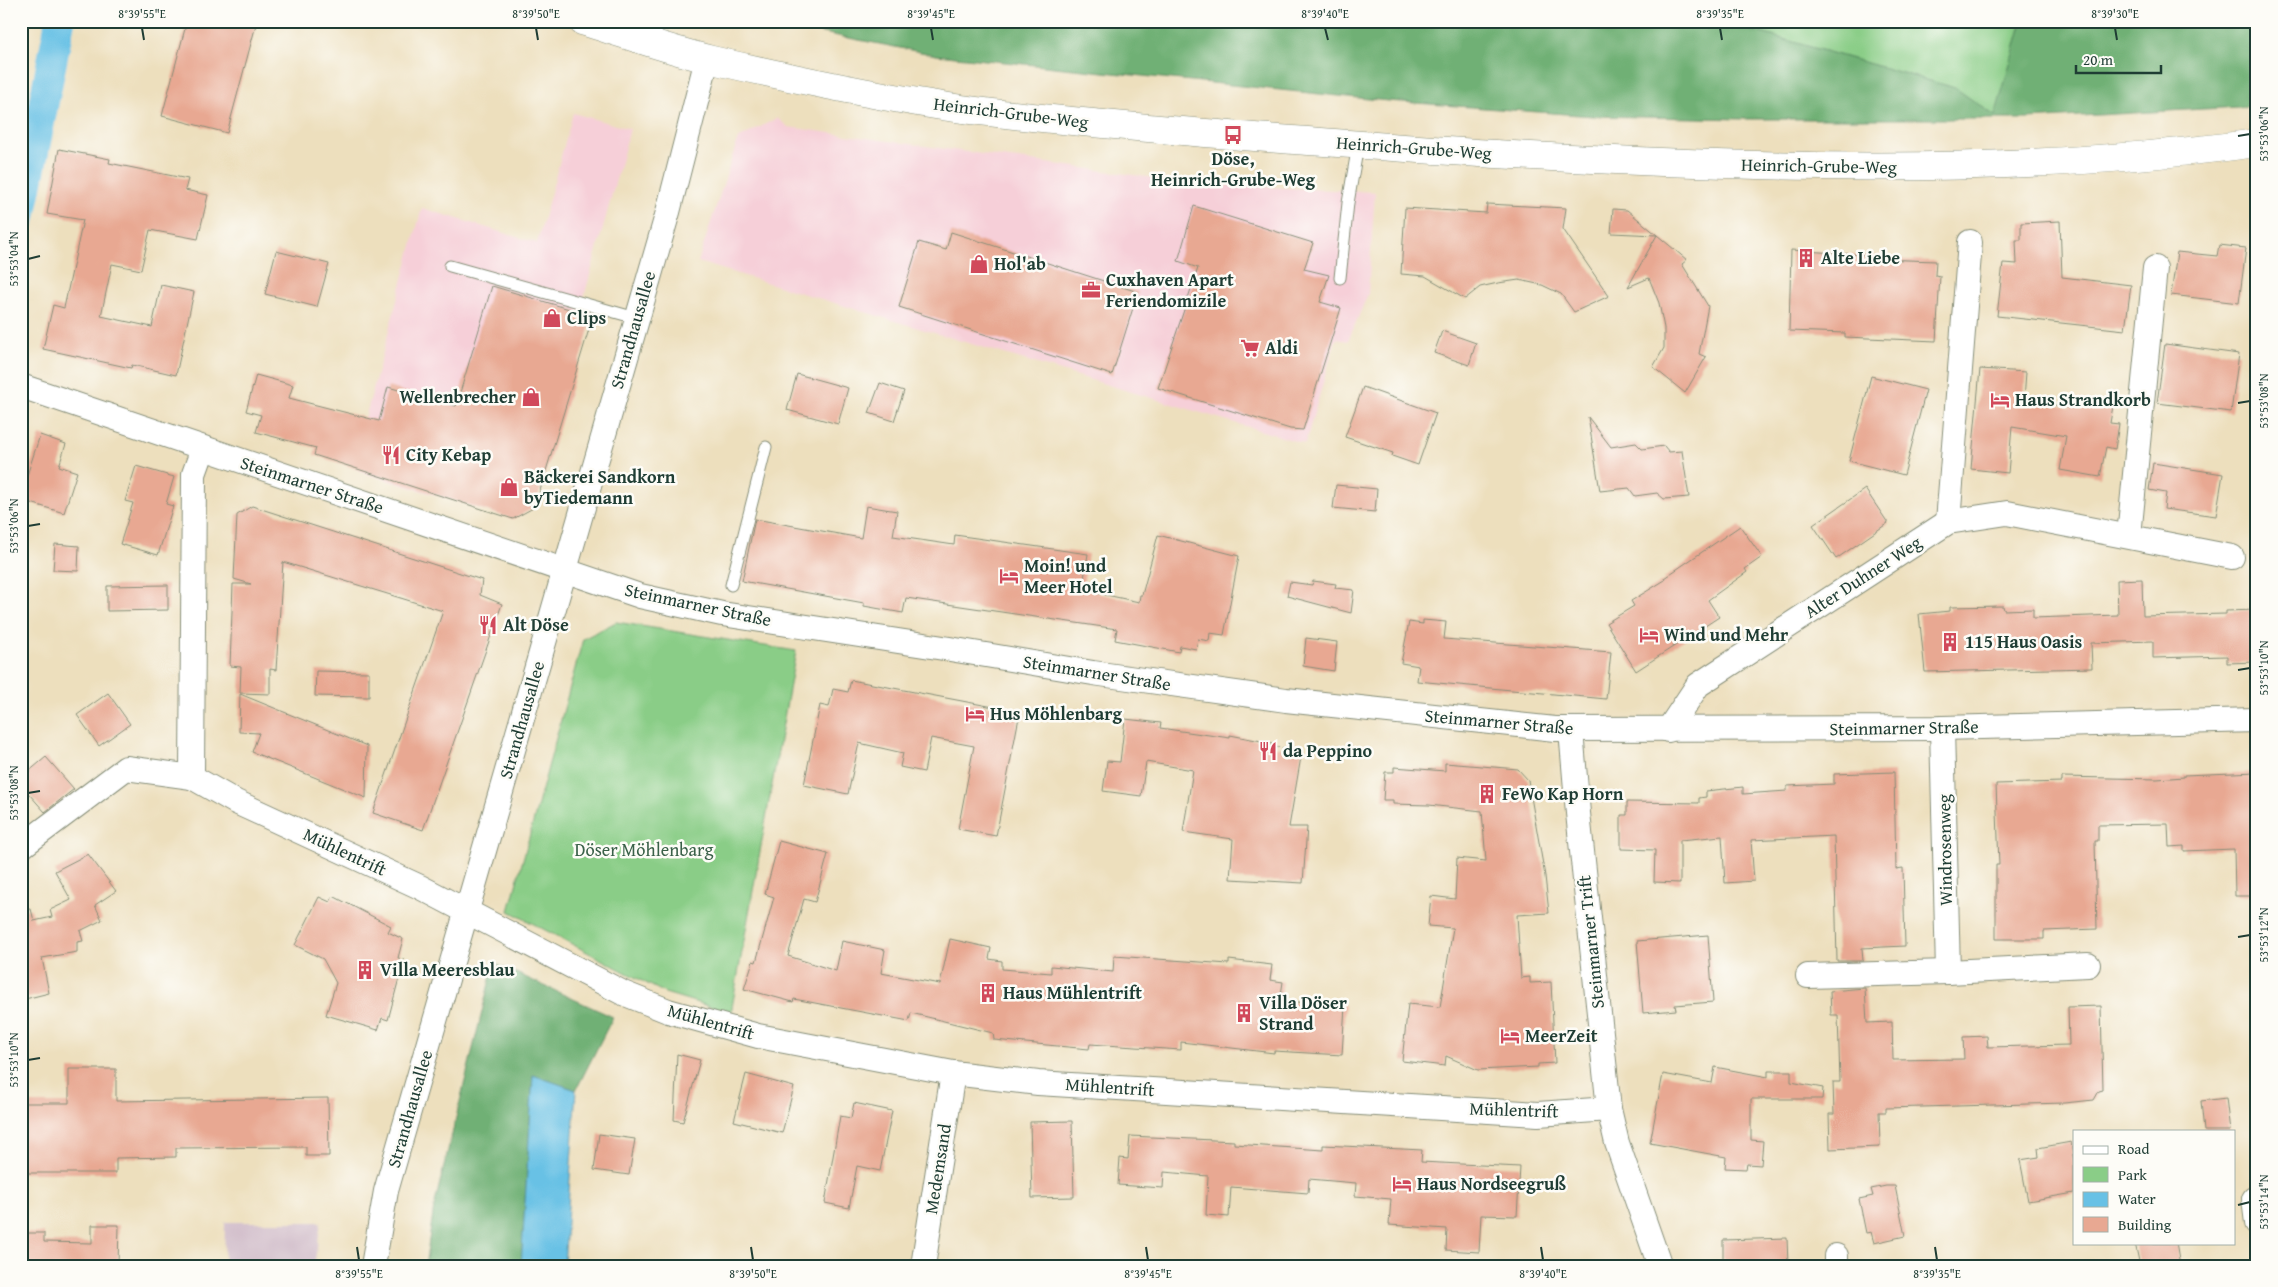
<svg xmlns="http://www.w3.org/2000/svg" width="2278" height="1287" viewBox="0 0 2278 1287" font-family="'Gentium Book Plus',serif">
<rect width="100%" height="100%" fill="#fdfcf7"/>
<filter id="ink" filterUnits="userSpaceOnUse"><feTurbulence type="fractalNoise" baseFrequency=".02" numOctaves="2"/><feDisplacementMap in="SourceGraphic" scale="10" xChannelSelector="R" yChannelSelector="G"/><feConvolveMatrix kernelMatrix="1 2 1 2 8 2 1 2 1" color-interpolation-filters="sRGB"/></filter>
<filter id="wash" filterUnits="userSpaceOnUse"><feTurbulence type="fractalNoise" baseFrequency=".0096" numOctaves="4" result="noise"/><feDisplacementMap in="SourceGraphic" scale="20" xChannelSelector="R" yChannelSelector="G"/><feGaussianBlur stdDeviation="1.12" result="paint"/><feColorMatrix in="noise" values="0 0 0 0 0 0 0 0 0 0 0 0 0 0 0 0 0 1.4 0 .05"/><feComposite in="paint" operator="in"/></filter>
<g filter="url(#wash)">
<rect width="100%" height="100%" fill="#eddfbd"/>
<!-- built -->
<g fill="#f6cfd8">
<path d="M573,113L630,129L584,297L593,316L535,507L513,519L364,473L352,467L422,208L537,243Z"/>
<path d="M777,118L788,127L1198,184L1375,192L1368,294L1348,341L1336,339L1305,444L698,262L738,139Z"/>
</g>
<!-- industrial -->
<path fill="#d1bdca" d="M225,1222H321L314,1266H224Z"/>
<!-- green -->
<g fill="#8acd87" stroke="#54855e">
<path d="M1719,21H2022L1996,117L1955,88Z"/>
<path d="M616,622L796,651L731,1013L665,993L509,911L583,639Z"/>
</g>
<!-- forest -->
<g fill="#6fb074" stroke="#477654">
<path d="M761,21H1299L1319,30L1324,21H1719L1955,88L1995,116L2022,21H2257V106L2028,119H1744L1593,116L1388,101L936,55Z"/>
<path d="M494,963L613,1017L576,1090L533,1075L521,1266H425L434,1207Z"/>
</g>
<!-- water -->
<path fill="#68c1e5" stroke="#447f8c" d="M533,1075L576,1090L564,1266H521Z"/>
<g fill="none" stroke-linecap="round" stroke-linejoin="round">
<!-- canal -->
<path stroke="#68c1e5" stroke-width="30" d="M21,217L60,21"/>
</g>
<g id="blocks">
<!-- building -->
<g fill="#e8a892">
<path d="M187,21H257L227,133L162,116Z"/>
<path d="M59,149L110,159L109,163L188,179L185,190L208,195L198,239L150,230L141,270L112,264L101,316L152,327L161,285L194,292L176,375L132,365L131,368L43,349L53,305L64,308L83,220L47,214Z"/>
<path d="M1487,204L1566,208L1563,229L1609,296L1574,312L1561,294L1542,285L1519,280L1498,283L1480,287L1465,299L1425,276L1401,274L1405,208L1486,213Z"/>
<path d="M1194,206L1313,243L1304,269L1329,275L1320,302L1341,308L1303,430L1290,429L1158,388L1198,268L1178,261Z"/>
<path d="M1613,209L1627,210L1687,260L1682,264L1708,306L1699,354L1706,357L1685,393L1653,367L1664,348V328L1659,303L1649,278L1628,287L1657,235L1611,233Z"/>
<path d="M2060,221L2062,277L2131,285L2125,330L1997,316L2003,263L2017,264L2016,240H2021V223Z"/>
<path d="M951,232L1138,292L1112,375L899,307L919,242L946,250Z"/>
<path d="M2219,245L2246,248L2239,303L2171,295L2177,252L2217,256Z"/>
<path d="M1791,250L1879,256V259L1936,261L1935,275L1940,276L1936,341L1845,337V333L1789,331Z"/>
<path d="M276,251L329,264L317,307L265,294Z"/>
<path d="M492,286L593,316L535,507L513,519L314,455L316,448L256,432L261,415L246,411L256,375L293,385L289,398L379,421L388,387L456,406Z"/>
<path d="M1442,331L1476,343L1469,365L1434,353Z"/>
<path d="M2165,344L2239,354L2231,412L2157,403Z"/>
<path d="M1980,369L2026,372L2024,399L2071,408L2073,398L2113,406L2110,423L2119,424L2115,449L2106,447L2100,477L2060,470L2066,436L2012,427L2008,473L1971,469Z"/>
<path d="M797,374L848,388L838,424L787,410Z"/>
<path d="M1871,376L1926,390L1904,475L1849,461Z"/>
<path d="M880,383L904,391L894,421L869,413Z"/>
<path d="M1363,387L1436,413L1418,465L1392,456L1393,453L1345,437Z"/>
<path d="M1588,417L1611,447L1636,443L1642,449L1664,446L1669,452L1682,451L1689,497L1664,499L1657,493L1635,496L1629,488L1600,491Z"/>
<path d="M40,435L66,444L59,466L77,472L64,513L21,500V494Z"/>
<path d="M2153,463L2223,474L2216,516L2164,509L2166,493L2149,490Z"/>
<path d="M136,466L174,477L166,504L173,506L158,555L120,544L133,503L125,501Z"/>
<path d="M1336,485L1377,489L1375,512L1333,508Z"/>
<path d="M1865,489L1888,523L1836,559L1813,525Z"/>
<path d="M252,506L482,580L480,595L502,604L423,830L373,813L443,611L283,562L276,670L270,669V694L240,693L241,667L230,666L233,584H251L234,579L237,515Z"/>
<path d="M866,506L897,511L893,536L954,545L955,535L1088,554L1083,585L1098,588L1097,593L1139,602L1140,595H1142L1158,535L1239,556L1224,635L1210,633L1209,641L1198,639L1196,649L1180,646L1179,652L1115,640L1117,629L906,598L903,613L864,606V603L742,581L755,519L861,538Z"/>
<path d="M1740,526L1762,557L1745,569L1747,572L1708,600L1719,617L1636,671L1606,623L1634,606L1631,601L1665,580L1664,578Z"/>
<path d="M55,544L79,546L78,571L53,570Z"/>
<path d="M2142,579L2143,616L2226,614V611L2257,610V662L2227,663V656L2153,658V641L2091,643L2092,668L1925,672L1919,614L1950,611V607L2003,606L2004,610L2033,609V618L2118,615L2117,580Z"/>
<path d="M1313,581L1336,584L1335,588L1354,590L1351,613L1287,596L1290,582L1312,585Z"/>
<path d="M168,585V610L107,611V586Z"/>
<path d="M1423,620L1446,622L1444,639L1611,652L1606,699L1417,681L1419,666L1401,663L1409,622L1423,624Z"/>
<path d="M1306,638L1337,642L1334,671L1303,666Z"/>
<path d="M316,671L369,672V697L315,696Z"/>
<path d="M851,680L1020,712L996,836L958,829L974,746L931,738L924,772L900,767L903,753L859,743L848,794L804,785L820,705L829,707L833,689L848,692Z"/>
<path d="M108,693L130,724L99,746L77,715Z"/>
<path d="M240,694L367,746L366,798L252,752L259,733L239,732Z"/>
<path d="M1125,719L1161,723L1160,728L1230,738V735L1272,743L1271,746L1302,751L1289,827H1307L1303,883L1230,879L1233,839L1183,832L1193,770L1146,762L1141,796L1103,791L1107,761L1120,762Z"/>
<path d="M46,757L74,789L45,812L21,785V778Z"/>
<path d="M1445,763L1518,769L1528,780L1545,876L1549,913L1517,915L1521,978L1530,977V983L1551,982L1555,1063L1538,1064V1067L1478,1070L1446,1056L1445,1066L1402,1061L1408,1004L1440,1007L1453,928L1428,926L1431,896L1455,899L1457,858L1486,861L1482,811L1429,805L1393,804V800H1383L1385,772H1394V767L1445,771Z"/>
<path d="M1894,772L1896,869L1903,868L1905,946L1862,948L1863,961H1837L1834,836L1751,840L1754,881L1725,883L1722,836L1680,840V883L1654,882L1655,850L1621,849V815H1627V802L1699,803V798L1706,797V791L1743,787V794L1787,791V786L1834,784V774Z"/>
<path d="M2257,772V896H2235L2234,849L2184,851V846L2169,847L2168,824L2098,825V841H2095L2097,929L2044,931V939H1996V865H1999L1996,784L2062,782V777L2157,779L2184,777V775Z"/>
<path d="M779,841L828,854L815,902L804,899L788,956L836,971L842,941L885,950L881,973L940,984L950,939L991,948L989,959L1002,961V969L1051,973V966L1113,972L1114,956L1229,964V960L1272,965L1270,980L1283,982L1280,1001L1345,1005L1342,1055L1274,1051V1053L1181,1042V1050L1090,1044L1089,1049L994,1040L993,1033L911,1013L909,1021L794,999L793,1002L744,989L753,961L756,962L774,897L765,894Z"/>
<path d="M88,854L116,891L95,905L102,920L80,931L83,941L77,942V952L42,958L49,993L21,1000V910L31,909L34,921L52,917L50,910L71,900L55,871Z"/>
<path d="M333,896L391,926L388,932L403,939L398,958L404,959L388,1020L382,1018L378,1030L326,1015L336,983L323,959L295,945L319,897L330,902Z"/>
<path d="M1708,935L1713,1002L1675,1005L1676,1010L1643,1013L1637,941Z"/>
<path d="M1865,988L1867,1023L1892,1022L1893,1060L1964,1059L1963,1037L1987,1036L1988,1047L2069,1045L2068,1007L2101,1006L2103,1090L2099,1091L2094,1100L2064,1103L1886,1108V1112H1879L1880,1147L1830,1149L1829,1114H1834L1833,1082H1840L1838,1015H1831L1830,991Z"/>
<path d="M677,1054L700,1060L683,1122L674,1120Z"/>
<path d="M1715,1067L1768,1077V1071H1791V1082L1823,1088L1822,1099H1751V1140L1763,1141L1761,1165L1747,1164L1746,1169L1725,1168L1726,1157L1650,1143L1663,1074L1712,1083Z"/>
<path d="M69,1069H116V1101L328,1098L329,1156H306V1147L176,1148V1157L116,1158V1173H21V1103H69Z"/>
<path d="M746,1074L794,1087L782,1133L734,1121Z"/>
<path d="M2226,1098L2230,1131H2204L2201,1101Z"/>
<path d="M854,1103L892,1111L880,1171L857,1166L849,1208L825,1203L840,1116L851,1118Z"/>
<path d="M1072,1121L1074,1197L1032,1198L1030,1122Z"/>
<path d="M599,1134L635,1139L629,1175L594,1170Z"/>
<path d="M1130,1136L1234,1141V1144L1323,1150V1145L1422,1150L1421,1162L1520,1167L1517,1216L1481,1215L1479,1252L1446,1250L1447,1229L1389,1225L1391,1199L1355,1196L1356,1183L1309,1179L1308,1193L1231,1187L1229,1217L1206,1215L1208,1176L1164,1172L1163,1188L1118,1185L1120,1158L1128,1159Z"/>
<path d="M2071,1142L2074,1162V1193L2028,1201L2020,1160L2039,1157L2038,1148Z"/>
<path d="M1886,1186H1895L1905,1236L1874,1243L1871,1232L1866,1233L1859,1199L1873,1196L1871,1189Z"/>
<path d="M92,1225H119L118,1266H21V1233H44V1242L92,1243Z"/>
<path d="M1787,1238L1788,1266H1723V1240Z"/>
<path d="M2135,1243H2176L2180,1266H2140Z"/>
</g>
</g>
</g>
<g filter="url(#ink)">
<use href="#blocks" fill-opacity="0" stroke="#868e78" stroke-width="1"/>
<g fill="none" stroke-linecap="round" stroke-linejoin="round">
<!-- service casing -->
<g stroke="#868e78" stroke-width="13">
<g id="service">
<path d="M450,266L636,318"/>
<path d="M1340,278L1348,203L1358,145"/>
<path d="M731,585L766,447"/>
</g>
</g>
<!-- minor casing -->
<g stroke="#868e78" stroke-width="26">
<g id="minor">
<path d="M21,386L640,596L722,614L950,649L1093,673L1286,700L1555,729L1942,728L2257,720"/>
<path d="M203,449L194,474L192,777L236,802L420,887L623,993L668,1011L758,1036L953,1073L1038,1083L1538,1114L1609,1109"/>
<path d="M1948,522L1970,242"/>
<path d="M2129,536L2155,268"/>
<path d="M1942,728L1948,972"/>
<path d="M1571,730L1578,813L1609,1109L1617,1143L1660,1266"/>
<path d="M1668,730L1698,685L1948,522L2007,513L2232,557"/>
<path d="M21,847L126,768L192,777"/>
<path d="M1808,976L1948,972L2088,965"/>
<path d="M2254,1199L2257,1223"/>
<path d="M373,1266L386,1191L668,212L707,59"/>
<path d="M923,1266L953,1073"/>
<path d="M1836,1266V1256"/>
</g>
</g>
<!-- tertiary casing -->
<g stroke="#868e78" stroke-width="29">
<path id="tertiary" d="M582,21C625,34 669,50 712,60C795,79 878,97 962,109C1055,121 1148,128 1241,136C1325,142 1410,149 1495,154C1749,168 2004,177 2257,143"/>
</g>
<!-- service -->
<use href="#service" stroke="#fff" stroke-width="11"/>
<!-- minor -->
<use href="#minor" stroke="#fff" stroke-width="24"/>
<!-- tertiary -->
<use href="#tertiary" stroke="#fff" stroke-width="28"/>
</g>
</g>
<!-- ticks -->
<path fill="none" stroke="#1f3d34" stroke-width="2" d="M142,28L144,40M536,28L538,40M931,28L933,40M1325,28L1328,40M1720,28L1722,40M2115,28L2117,40M2238,136L2250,134M28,259L40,256M2238,403L2250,401M28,526L40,524M2238,670L2250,668M28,793L40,791M2238,937L2250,935M28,1060L40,1058M2238,1205L2250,1202M357,1247L359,1260M751,1247L753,1260M1146,1247L1148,1260M1541,1247L1543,1260M1935,1247L1937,1260"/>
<!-- icons -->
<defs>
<g id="bus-bare" transform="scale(1.5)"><path d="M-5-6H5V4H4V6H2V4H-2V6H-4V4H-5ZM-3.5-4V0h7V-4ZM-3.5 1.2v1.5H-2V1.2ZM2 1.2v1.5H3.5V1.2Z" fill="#d1495b" stroke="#fdfcf7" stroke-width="2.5" paint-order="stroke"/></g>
<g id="building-bare" transform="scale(1.5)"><path d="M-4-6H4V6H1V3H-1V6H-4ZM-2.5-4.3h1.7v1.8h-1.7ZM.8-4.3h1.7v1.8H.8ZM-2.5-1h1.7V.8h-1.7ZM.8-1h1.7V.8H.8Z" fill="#d1495b" stroke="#fdfcf7" stroke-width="2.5" paint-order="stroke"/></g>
<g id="shop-bare" transform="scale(1.5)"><path d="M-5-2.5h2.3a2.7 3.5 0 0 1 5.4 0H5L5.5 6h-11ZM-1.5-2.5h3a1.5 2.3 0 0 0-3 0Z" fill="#d1495b" stroke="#fdfcf7" stroke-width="2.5" paint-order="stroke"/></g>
<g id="office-bare" transform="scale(1.5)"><path d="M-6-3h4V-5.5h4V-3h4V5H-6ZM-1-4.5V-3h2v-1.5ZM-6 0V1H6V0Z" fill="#d1495b" stroke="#fdfcf7" stroke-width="2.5" paint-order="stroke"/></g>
<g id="supermarket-bare" transform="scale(1.5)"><path d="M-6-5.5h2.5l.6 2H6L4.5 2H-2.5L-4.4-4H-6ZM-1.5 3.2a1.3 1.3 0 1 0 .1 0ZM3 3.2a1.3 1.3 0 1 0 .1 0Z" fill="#d1495b" stroke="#fdfcf7" stroke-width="2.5" paint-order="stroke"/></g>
<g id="hotel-bare" transform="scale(1.5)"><path d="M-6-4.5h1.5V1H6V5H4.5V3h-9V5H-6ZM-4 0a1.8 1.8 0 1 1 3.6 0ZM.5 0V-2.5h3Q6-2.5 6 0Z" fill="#d1495b" stroke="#fdfcf7" stroke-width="2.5" paint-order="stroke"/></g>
<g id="restaurant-bare" transform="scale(1.5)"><path d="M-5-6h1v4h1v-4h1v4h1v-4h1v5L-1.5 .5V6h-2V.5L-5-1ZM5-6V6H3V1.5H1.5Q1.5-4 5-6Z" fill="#d1495b" stroke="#fdfcf7" stroke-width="2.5" paint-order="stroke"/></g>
</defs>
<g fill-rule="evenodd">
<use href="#bus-bare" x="1233" y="135"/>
<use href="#building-bare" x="1806" y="258"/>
<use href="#shop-bare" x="979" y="264"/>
<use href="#office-bare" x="1091" y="290"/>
<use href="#shop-bare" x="552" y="318"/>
<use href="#supermarket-bare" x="1250" y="348"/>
<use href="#shop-bare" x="531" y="397"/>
<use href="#hotel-bare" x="2000" y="400"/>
<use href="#restaurant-bare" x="391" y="455"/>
<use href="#shop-bare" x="509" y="487"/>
<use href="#hotel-bare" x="1009" y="576"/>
<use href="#restaurant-bare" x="488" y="625"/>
<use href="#hotel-bare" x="1649" y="635"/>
<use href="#building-bare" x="1950" y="642"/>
<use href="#hotel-bare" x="975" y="714"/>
<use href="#restaurant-bare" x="1268" y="751"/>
<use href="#building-bare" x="1487" y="794"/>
<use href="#building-bare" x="365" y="970"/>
<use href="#building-bare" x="988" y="993"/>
<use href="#building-bare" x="1244" y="1013"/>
<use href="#hotel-bare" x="1510" y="1036"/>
<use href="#hotel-bare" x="1402" y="1184"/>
</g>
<g text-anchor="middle" stroke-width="5" stroke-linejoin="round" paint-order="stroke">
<!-- street labels -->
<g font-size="18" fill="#1f3d34" stroke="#fdfcf7">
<text transform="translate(1011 113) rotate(7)" y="6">Heinrich-Grube-Weg</text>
<text transform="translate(1414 148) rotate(4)" y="6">Heinrich-Grube-Weg</text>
<text transform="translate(1819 166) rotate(1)" y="6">Heinrich-Grube-Weg</text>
<text transform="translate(633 330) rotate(-74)" y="6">Strandhausallee</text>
<text transform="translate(312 485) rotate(18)" y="6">Steinmarner Straße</text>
<text transform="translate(1863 577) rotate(-33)" y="6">Alter Duhner Weg</text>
<text transform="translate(698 605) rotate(12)" y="6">Steinmarner Straße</text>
<text transform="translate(1097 673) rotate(9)" y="6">Steinmarner Straße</text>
<text transform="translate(522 720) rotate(-74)" y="6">Strandhausallee</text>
<text transform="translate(1499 722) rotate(5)" y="6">Steinmarner Straße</text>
<text transform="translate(1904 728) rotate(-1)" y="6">Steinmarner Straße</text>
<text transform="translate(1945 850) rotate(-91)" y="6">Windrosenweg</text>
<text transform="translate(345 852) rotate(25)" y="6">Mühlentrift</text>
<text transform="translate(1591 942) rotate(-96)" y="6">Steinmarner Trift</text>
<text transform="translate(711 1022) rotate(16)" y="6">Mühlentrift</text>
<text transform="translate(1110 1087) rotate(4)" y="6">Mühlentrift</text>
<text transform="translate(410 1109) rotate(-74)" y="6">Strandhausallee</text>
<text transform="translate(1514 1110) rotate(2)" y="6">Mühlentrift</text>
<text transform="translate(938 1169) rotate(-81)" y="6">Medemsand</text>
</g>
<!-- poi labels -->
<g font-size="18" font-weight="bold" fill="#1f3d34" stroke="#fdfcf7" text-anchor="start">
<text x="1233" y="165" text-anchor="middle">Döse,<tspan x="1233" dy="21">Heinrich-Grube-Weg</tspan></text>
<text x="1821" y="264">Alte Liebe</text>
<text x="994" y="270">Hol'ab</text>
<text x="1106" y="286">Cuxhaven Apart<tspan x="1106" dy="21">Feriendomizile</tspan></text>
<text x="567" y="324">Clips</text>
<text x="1265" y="354">Aldi</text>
<text x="516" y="403" text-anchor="end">Wellenbrecher</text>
<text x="2015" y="406">Haus Strandkorb</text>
<text x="406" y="461">City Kebap</text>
<text x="524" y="483">Bäckerei Sandkorn<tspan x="524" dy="21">byTiedemann</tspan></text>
<text x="1024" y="572">Moin! und<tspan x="1024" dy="21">Meer Hotel</tspan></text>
<text x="503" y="631">Alt Döse</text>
<text x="1664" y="641">Wind und Mehr</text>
<text x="1965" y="648">115 Haus Oasis</text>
<text x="990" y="720">Hus Möhlenbarg</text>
<text x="1283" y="757">da Peppino</text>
<text x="1502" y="800">FeWo Kap Horn</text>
<text x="380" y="976">Villa Meeresblau</text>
<text x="1003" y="999">Haus Mühlentrift</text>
<text x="1259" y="1009">Villa Döser<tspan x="1259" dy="21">Strand</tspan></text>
<text x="1525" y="1042">MeerZeit</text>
<text x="1417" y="1190">Haus Nordseegruß</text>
</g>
<!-- park labels -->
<g font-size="18" fill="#3a6149" stroke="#fdfcf7">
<text x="644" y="856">Döser Möhlenbarg</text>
</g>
</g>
<!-- margin -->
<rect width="2278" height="1287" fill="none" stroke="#fdfcf7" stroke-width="55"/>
<!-- legend -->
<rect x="2073" y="1130" width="162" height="115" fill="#fdfcf7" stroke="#a4b0a9"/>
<rect x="2083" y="1146" width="25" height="8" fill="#ffffff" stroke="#a4b0a9"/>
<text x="2118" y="1154" font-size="15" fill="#1f3d34">Road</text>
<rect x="2083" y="1167" width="25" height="15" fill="#8acd87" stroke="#a4b0a9"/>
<text x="2118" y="1180" font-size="15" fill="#1f3d34">Park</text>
<rect x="2083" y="1192" width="25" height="15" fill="#68c1e5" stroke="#a4b0a9"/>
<text x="2118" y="1204" font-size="15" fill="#1f3d34">Water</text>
<rect x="2083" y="1217" width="25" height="15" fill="#e8a892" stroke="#a4b0a9"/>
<text x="2118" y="1230" font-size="15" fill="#1f3d34">Building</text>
<!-- scale -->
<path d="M2076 65v8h85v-8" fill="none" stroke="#1f3d34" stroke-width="2.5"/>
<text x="2083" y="65" font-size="15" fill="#1f3d34" stroke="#fdfcf7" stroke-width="4" paint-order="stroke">20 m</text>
<rect x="28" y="28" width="2222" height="1232" fill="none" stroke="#1f3d34" stroke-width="2"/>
<g font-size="12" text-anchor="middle" fill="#1f3d34">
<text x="142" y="18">8°39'55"E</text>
<text x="536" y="18">8°39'50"E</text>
<text x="931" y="18">8°39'45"E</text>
<text x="1325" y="18">8°39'40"E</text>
<text x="1720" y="18">8°39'35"E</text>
<text x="2115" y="18">8°39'30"E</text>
<text transform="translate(2264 134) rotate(-90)" y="4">53°53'06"N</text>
<text transform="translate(14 259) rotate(-90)" y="4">53°53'04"N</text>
<text transform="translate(2264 401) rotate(-90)" y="4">53°53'08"N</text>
<text transform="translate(14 526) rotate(-90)" y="4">53°53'06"N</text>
<text transform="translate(2264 668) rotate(-90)" y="4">53°53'10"N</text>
<text transform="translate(14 793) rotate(-90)" y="4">53°53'08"N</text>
<text transform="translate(2264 935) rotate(-90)" y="4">53°53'12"N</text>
<text transform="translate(14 1060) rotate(-90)" y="4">53°53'10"N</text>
<text transform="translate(2264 1202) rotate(-90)" y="4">53°53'14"N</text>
<text x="359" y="1278">8°39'55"E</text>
<text x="753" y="1278">8°39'50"E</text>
<text x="1148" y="1278">8°39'45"E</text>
<text x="1543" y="1278">8°39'40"E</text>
<text x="1937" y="1278">8°39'35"E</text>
</g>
</svg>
